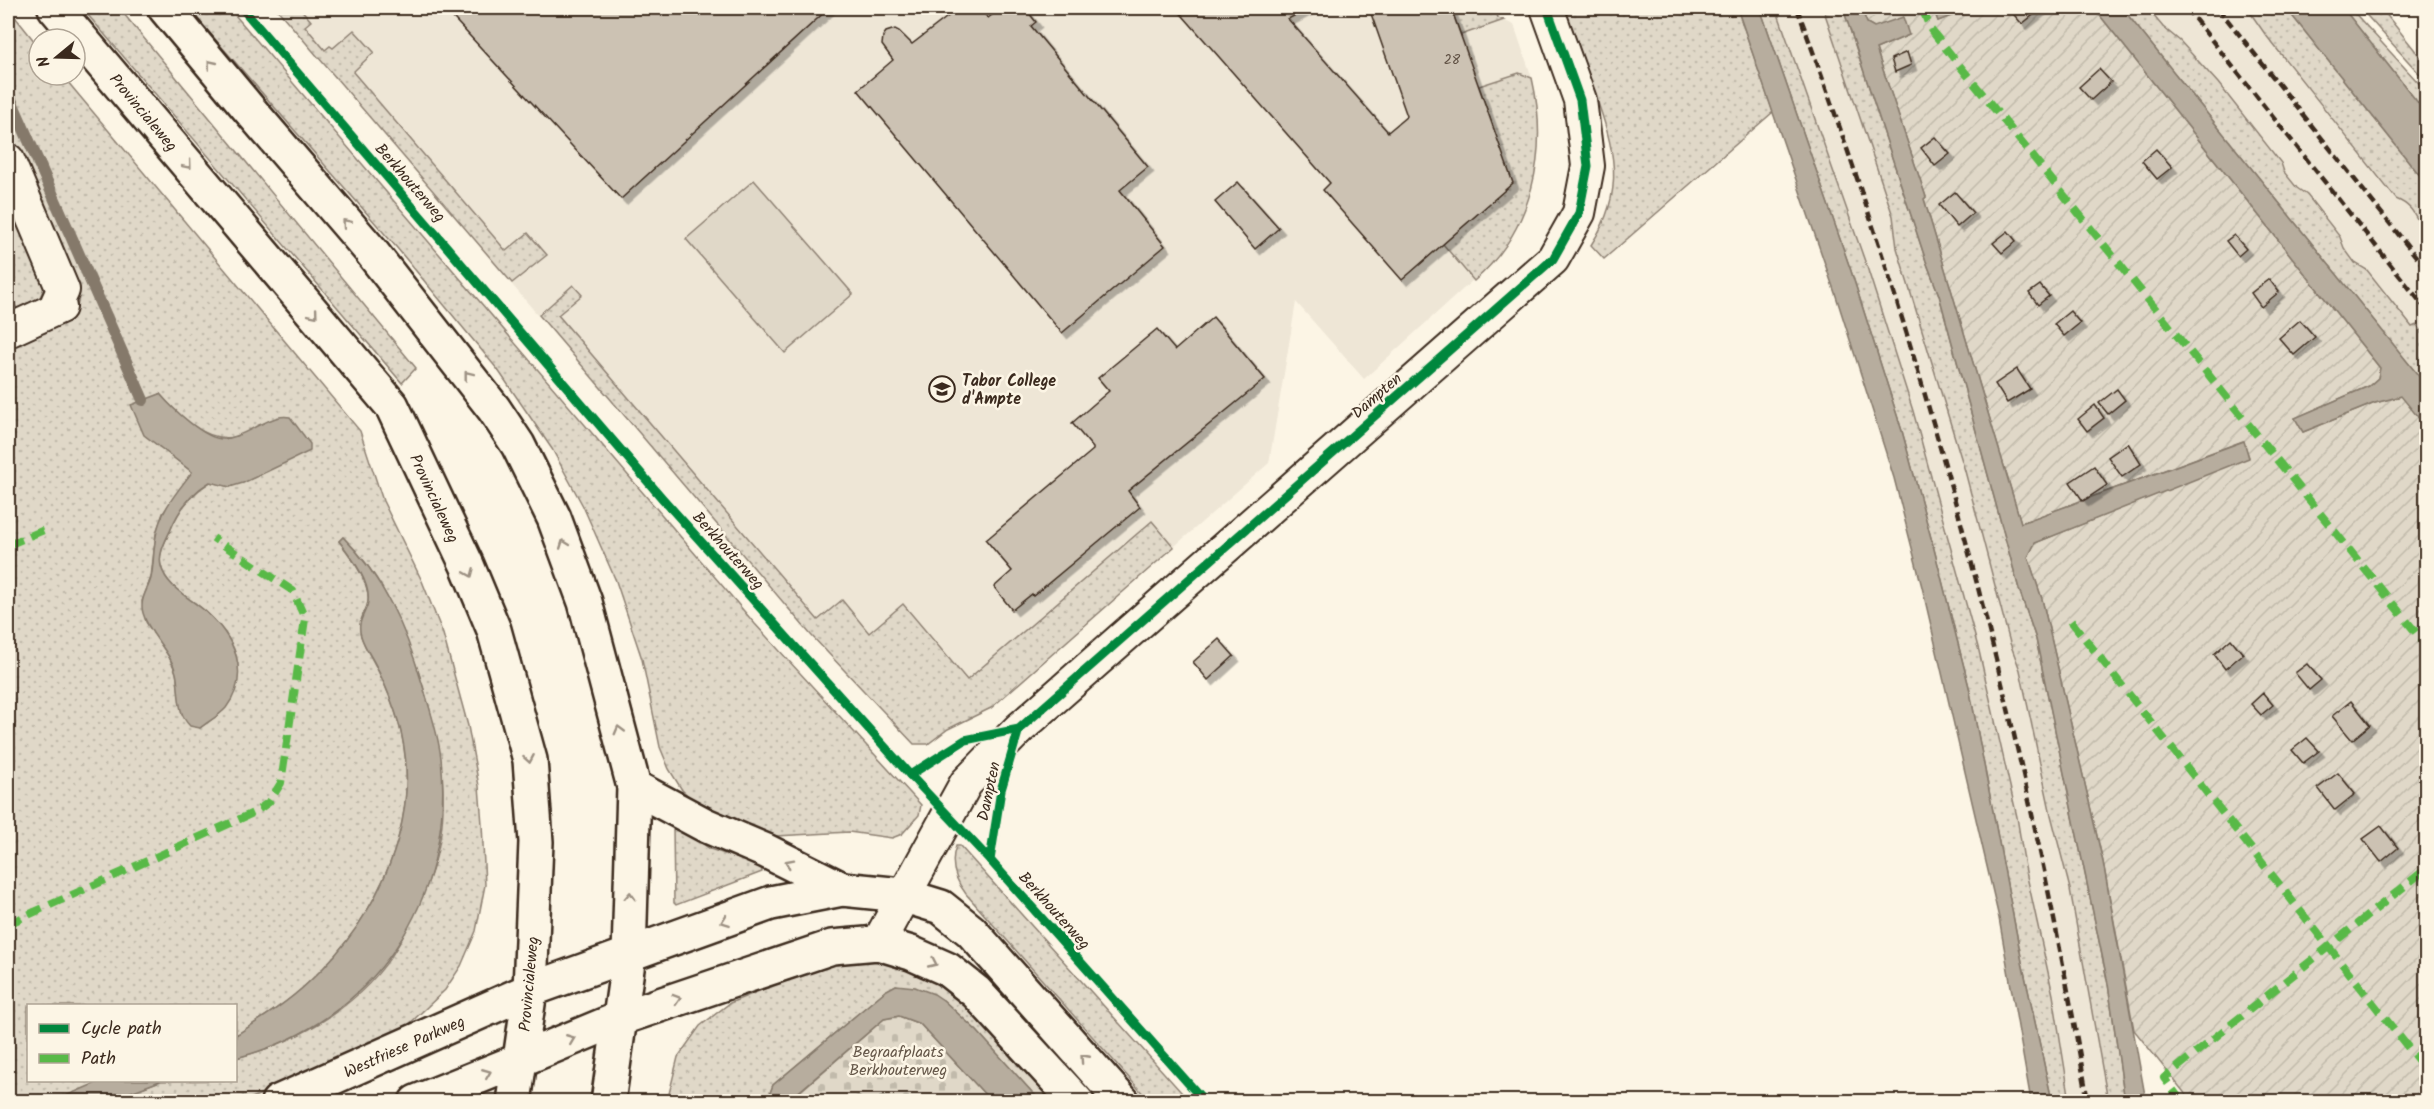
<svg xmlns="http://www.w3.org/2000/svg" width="2434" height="1109" viewBox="0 0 2434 1109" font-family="Kalam,sans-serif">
<defs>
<pattern id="grass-dots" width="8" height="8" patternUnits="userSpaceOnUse" patternTransform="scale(1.5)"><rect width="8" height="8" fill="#e0d8c8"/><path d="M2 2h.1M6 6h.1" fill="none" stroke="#c1baab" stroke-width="1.8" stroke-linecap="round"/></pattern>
<pattern id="cemetery-stones" width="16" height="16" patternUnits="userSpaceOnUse" patternTransform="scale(1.5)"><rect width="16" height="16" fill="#e0d8c8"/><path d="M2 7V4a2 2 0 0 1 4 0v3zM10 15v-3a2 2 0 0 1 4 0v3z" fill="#c1baab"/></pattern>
<pattern id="garden-furrows" width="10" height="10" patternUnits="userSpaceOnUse" patternTransform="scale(1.5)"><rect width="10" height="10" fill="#e0d8c8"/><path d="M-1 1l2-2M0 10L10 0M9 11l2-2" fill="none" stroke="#c1baab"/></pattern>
<filter id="shadow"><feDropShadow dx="5.5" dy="5.5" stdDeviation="0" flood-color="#0004"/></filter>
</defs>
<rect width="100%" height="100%" fill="#fcf5e5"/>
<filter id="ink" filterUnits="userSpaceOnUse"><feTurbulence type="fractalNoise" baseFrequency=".0167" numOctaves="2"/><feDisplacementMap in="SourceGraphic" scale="12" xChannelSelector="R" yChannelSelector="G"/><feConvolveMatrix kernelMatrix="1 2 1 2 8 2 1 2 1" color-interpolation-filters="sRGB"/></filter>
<g filter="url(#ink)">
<!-- built -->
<g fill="#eee6d6">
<path d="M276,8H1495L1498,18L1514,25L1532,78L1539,113L1538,159L1532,189L1524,213L1511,238L1495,260L1364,379L1296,302L1269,463L991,708L966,680L811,635Z"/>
<path d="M1760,8H1843L1867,85L2084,872L2108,984L2125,1101H2052L1977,728Z"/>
<path d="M2122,8H2287L2426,183V385Z"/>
</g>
<!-- grass -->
<g fill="url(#grass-dots)" stroke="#8e8173" stroke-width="1.5" fill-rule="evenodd">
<path d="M8,8L39,47V75H62L360,431L383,501L422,581L443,634L468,726L479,786L482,824L485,885L476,931L461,966L445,990L404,1029L369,1047L245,1101H107L160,1081L236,1080V1058C300,1042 365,1003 399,944C405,934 409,922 415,911C426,888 436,865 440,839C450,780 435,721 416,665C400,619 379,571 343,537L339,541C350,556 374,586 367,606C363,616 358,624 361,636C365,649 374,661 379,673C387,689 394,707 399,724C425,818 378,918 309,982C287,1003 261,1019 236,1035V1006H28V1080L103,1081L54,1101H8V347L71,318L77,307L79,297L65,258L8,128ZM160,394C178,415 205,443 235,437L230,487L210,482C192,493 178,511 170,531C165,542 158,554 161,566C166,587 190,598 205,611C249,650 251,694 200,728L182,715L176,672L169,657L146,622L142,601L151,577L156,533L163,513L192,472L145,435Z"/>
<path d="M82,8H119L416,368L402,383Z"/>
<path d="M188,8H229L755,624L921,805L919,815L902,834L892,838L849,832L776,836L757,834L697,804L682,790L669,769L660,747L642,659L616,581L583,506L552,449L498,370L397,248Z"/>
<path d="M276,8H300L311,21L305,26L325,50L330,46L333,48L354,30L374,52L353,72L506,251L528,233L547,255L512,283Z"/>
<path d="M1451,8H1495L1498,18L1504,20L1461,35Z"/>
<path d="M1565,8H1737L1773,112L1604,259L1591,245C1627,190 1614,148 1594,91C1584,63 1574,35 1565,8Z"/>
<path d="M1760,8H1776L1868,270L1913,411L1979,651L2017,817L2025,867L2053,995L2070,1101H2052L2022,962L1969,687L1934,549L1902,431L1851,271Z"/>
<path d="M1823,8H1843L1926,261L1939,295L2019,589L2036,639L2108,984L2125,1101H2108L2070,889L2051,815L2020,670L2010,643L1965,471L1897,248L1893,216Z"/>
<path d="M2122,8H2147L2163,27L2180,41L2218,83L2281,163L2284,172L2297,188L2307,195L2340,237L2344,248L2355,263L2367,270L2412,327L2417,325L2426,337V385Z"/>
<path d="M2247,8H2286L2426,183V234C2415,220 2416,207 2396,199L2265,34Z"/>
<path d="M2343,8H2350L2426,91V113Z"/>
<path d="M2360,8H2381L2426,64V81Z"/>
<path d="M1519,73L1532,78C1549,152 1533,230 1474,281L1443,244L1512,183L1479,86Z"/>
<path d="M8,185L45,285L39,300L18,311L8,289V267L9,265Z"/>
<path d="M573,285L582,295L558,315L818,620L842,600L869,633L903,604L967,680L1152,521L1174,547L991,708L948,729L928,744H914L811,635L539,315Z"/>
<path d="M677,825L710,849L761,866L762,872L676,905L674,903L673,826Z"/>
<path d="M956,846H960L1182,1093L1179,1095L1154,1093L1151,1095L1149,1093L1145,1096L966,894C955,880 950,863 956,846Z"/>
<path d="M853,961H885L955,990L1063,1101H1040L977,1031L943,1000L896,985L885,991L773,1085L767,1101L667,1102L678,1057L700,1026L730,1003L818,967Z"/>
</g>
<!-- cemetery -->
<path fill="url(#cemetery-stones)" stroke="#8e8173" stroke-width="1.5" d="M899,1016L920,1024L991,1101L788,1102L884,1019Z"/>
<!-- garden -->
<path fill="url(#garden-furrows)" stroke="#8e8173" stroke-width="1.5" d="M1861,8H1933L1938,21L1972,8H2094L2380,368L2378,378L2369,386L2295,418L2303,432L2375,403L2402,396L2426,427V1101H2191L2134,1030L2103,862L2042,599L2028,557L2035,543L2249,457L2243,441L2021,523L1924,199L1926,197L1876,49L1909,35L1874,27L1867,23Z"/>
<!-- pitch -->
<path fill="#e0d8c8" stroke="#8e8173" stroke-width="1.5" d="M754,180L853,294L785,353L686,239Z"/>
<!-- water -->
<g fill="#b7ad9e" stroke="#85796b" stroke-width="1.5">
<path d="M1737,8H1760L1851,271L1902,431L1934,549L1969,687L2022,962L2052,1101H2031L1999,918L1922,587L1894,478L1836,296Z"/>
<path d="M1843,8H1861L1867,23L1874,27L1903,17L1909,35L1876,49L1926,197L1924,199L2021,523L2244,441L2249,458L2035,543L2028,557L2042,599L2103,862L2146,1101H2125L2108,984L2036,639L2019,589L1939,295L1926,261Z"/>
<path d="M1933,8H1972L1938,21Z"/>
<path d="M2094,8H2122L2426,385V427L2401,396L2375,403L2303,432L2295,418L2369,386L2378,378L2380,368Z"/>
<path d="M2286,8H2343L2426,113V183Z"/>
<path d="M160,394C172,408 205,440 224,439C237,438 249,430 259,425C271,420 278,415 290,417L310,444V451L243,483L230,487L210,482C191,493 178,511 170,531C165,542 158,554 161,566C166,587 190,598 205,611C234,637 252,673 226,708C219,716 209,721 200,728L190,726C176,713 180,690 176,673C170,650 149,635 143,613C139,599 148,590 151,578C154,564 153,550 156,536C160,511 177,492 192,472L144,435L131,405Z"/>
<path d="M343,537C383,577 406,629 422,683C429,707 438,732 441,758C456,899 374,1023 236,1058V1035C261,1019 287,1003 309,982C378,918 425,818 399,724C394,706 387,689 379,672C374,660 365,649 361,636C357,623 363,617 367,606C374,586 351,556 339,541Z"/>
<path d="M896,985L915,987L934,994L943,1000L977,1031L1040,1101H991L920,1024L899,1016L884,1019L788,1101H767L773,1085L885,991Z"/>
<path d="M103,1080H160V1081L107,1101H54Z"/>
</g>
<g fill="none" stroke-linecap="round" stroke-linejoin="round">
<!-- stream -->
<path stroke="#85796b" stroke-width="12" d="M8,93L143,400"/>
</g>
<!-- building -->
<g fill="#ccc2b3" stroke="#3b2a1e" stroke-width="1.5" filter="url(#shadow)">
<path d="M444,8H829L621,199Z"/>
<path d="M959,8H979L988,18L1001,8H1025L1036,22L1031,26L1148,167L1120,190L1165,246L1062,333L858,90L893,60L882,45L883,36L886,32L895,29L899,31L912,44Z"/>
<path d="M1176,8H1309L1288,19L1388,132L1407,116L1369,8H1451L1513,183L1402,280L1323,190L1330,183Z"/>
<path d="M2008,8H2042L2022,24Z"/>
<path d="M1907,52L1911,65L1895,72L1891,59Z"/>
<path d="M2099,69L2111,82L2091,100L2079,87Z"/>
<path d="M1935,137L1950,154L1935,166L1921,148Z"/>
<path d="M2156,149L2172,167L2157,179L2142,161Z"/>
<path d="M1238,182L1279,228L1255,249L1215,202Z"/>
<path d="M1955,192L1973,213L1957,227L1939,205Z"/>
<path d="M2008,231L2016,241L2002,253L1993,243Z"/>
<path d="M2234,235L2246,249L2238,256L2226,241Z"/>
<path d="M2269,279L2279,292L2261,307L2251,293Z"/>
<path d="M2040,285L2049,296L2038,305L2029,293Z"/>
<path d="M2070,311L2080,323L2064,336L2054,324Z"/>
<path d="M1213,317L1265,379L1128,491L1140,507L1033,596L1032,594L1012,610L994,587L1012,571L986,540L1093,450V448L1072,423L1109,391L1098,378L1157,329L1175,350Z"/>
<path d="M2300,320L2315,337L2294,355L2279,338Z"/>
<path d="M2017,369L2030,389L2007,403L1995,384Z"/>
<path d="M2117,389L2125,400L2108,414L2099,403Z"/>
<path d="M2095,405L2104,418L2087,431L2078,419Z"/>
<path d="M2128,443L2141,464L2122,477L2108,457Z"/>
<path d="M2094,466L2107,485L2083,501L2070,482Z"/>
<path d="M1219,639L1234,656L1208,680L1193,662Z"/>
<path d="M2231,639L2243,654L2225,669L2214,654Z"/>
<path d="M2307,664L2321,680L2309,690L2295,673Z"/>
<path d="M2263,693L2273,705L2261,715L2251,704Z"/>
<path d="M2351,701L2370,725L2352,740L2332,716Z"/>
<path d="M2307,738L2319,751L2303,763L2292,750Z"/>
<path d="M2338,773L2355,794L2335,810L2318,788Z"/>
<path d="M2381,826L2398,848L2381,862L2363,839Z"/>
</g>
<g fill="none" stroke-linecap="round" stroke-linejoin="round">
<!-- minor casing -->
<g stroke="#3b2a1e" stroke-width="36">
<g id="minor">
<path d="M8,160L63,290L57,303L60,307L8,331"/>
<path d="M878,943L966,783L1019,729L1553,259L1579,213L1588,166L1580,100L1547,8"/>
</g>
</g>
<!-- tertiary casing -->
<g stroke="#3b2a1e" stroke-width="38">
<g id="tertiary">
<path d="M278,1102L530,990"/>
<path d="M416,1102L520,1060"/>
</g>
</g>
<!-- secondary casing -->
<g stroke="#3b2a1e" stroke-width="38">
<g id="secondary">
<path d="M55,8L392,406L467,565L494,630L530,760L536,842L530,990L514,1102"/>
<path d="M165,8L249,109L370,250L494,409L518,445L554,518L585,602L634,787L629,955L608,1102"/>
<path d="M634,787L705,825L766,851L842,889"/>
<path d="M530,990L771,903L842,889L902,895L941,907L971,931L1123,1102"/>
<path d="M520,1060L621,1018L832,947L878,943L911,953L947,969L976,992L1077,1102"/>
</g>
</g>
<!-- minor -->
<use href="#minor" stroke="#fcf5e5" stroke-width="32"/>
<!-- tertiary -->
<use href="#tertiary" stroke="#fcf5e5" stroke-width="33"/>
<!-- secondary -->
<use href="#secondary" stroke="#fcf5e5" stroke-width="33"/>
<!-- rail -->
<g stroke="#3b2a1e" stroke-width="4.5" stroke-dasharray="9 4.5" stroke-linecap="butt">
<path d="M1797,8C1928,362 2024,729 2088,1102"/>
<path d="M2186,8L2426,309"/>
<path d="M2218,8L2426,269"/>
</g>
<!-- quiet -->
<g stroke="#58b947" stroke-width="8" stroke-dasharray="15 8" stroke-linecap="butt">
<path d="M1922,8L1931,30L2426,645"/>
<path d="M8,545L44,530"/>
<path d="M2071,621L2426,1070"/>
<path d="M8,924L255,812L269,802L281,783L305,619L293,591L213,538"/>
<path d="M2182,1102L2164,1078L2426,869"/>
</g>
<!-- cycleway casing -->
<g stroke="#fcf5e5" stroke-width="13">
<g id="cycleway">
<path d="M242,8L662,498L910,775L990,860L1205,1102"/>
<path d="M910,775L965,740L1019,729L1553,259L1579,213L1588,166L1580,100L1547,8"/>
<path d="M990,860L1001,790L1019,729"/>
</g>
</g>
<!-- cycleway -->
<use href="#cycleway" stroke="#00873e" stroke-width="9"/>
</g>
<!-- one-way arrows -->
<defs><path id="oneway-chevron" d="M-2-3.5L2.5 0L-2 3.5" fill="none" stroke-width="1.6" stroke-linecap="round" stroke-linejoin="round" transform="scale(1.5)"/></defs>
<g stroke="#9c9082">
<use href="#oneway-chevron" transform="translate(211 64) rotate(-129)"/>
<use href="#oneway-chevron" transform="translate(188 165) rotate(50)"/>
<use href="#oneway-chevron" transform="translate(346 223) rotate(-131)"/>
<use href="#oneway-chevron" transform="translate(314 314) rotate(50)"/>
<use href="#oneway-chevron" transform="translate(468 375) rotate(-128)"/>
<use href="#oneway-chevron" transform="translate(564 544) rotate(-110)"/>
<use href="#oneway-chevron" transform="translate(470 573) rotate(67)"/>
<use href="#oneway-chevron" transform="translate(619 730) rotate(-105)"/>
<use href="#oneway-chevron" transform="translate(529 759) rotate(80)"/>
<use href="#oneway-chevron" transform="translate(789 863) rotate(-153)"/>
<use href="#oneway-chevron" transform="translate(630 896) rotate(-88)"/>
<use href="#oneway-chevron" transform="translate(725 921) rotate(160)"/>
<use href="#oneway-chevron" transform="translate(933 963) rotate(25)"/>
<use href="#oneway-chevron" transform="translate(677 999) rotate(-18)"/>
<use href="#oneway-chevron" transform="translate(571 1039) rotate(-22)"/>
<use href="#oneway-chevron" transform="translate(1084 1058) rotate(-132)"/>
<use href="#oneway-chevron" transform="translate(487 1073) rotate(-22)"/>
</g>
</g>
<!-- icons -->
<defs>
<g id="school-ring" transform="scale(1.35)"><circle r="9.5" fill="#fcf5e5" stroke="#3b2a1e" stroke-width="1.5"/><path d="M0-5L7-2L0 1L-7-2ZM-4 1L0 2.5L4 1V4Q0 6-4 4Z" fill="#3b2a1e"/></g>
</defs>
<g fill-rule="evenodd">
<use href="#school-ring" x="942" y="389"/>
</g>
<g text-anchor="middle" stroke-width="5" stroke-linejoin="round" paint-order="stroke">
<!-- number labels -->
<g font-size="14" fill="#5f5043">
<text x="1452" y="64">28</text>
</g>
<!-- street labels -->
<g font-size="16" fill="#3b2a1e" stroke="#fcf5e5">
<text transform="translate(144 112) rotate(50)" y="6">Provincialeweg</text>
<text transform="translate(411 182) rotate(49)" y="6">Berkhouterweg</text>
<text transform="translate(1376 395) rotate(-41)" y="6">Dampten</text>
<text transform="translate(435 498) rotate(65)" y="6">Provincialeweg</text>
<text transform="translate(729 550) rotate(48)" y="6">Berkhouterweg</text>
<text transform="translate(988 791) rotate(-78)" y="6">Dampten</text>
<text transform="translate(1055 910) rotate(48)" y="6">Berkhouterweg</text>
<text transform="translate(528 984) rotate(-85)" y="6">Provincialeweg</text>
<text transform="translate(404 1046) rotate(-24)" y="6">Westfriese Parkweg</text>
</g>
<!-- poi labels -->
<g font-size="16" font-weight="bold" fill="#3b2a1e" stroke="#fcf5e5" text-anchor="start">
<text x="962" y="386">Tabor College<tspan x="962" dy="18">d'Ampte</tspan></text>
</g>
<!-- park labels -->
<g font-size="16" fill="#645648" stroke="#fcf5e5">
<text x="898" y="1057">Begraafplaats<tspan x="898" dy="18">Berkhouterweg</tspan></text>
</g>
</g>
<!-- margin -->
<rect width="2434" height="1109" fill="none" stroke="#fcf5e5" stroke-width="30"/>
<rect x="15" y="15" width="2404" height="1079" fill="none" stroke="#3b2a1e" stroke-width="2" filter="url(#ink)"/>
<!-- legend -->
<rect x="27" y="1004" width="210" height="78" fill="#fcf5e5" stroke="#afa495" stroke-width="1.5"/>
<rect x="39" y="1024" width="30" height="9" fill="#00873e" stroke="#afa495" stroke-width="1.5"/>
<text x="81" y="1034" font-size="18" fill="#3b2a1e">Cycle path</text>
<rect x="39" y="1054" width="30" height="9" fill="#58b947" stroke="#afa495" stroke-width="1.5"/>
<text x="81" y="1064" font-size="18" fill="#3b2a1e">Path</text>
<!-- north arrow -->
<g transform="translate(57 57) rotate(251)"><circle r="28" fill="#fcf5e5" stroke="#afa495" stroke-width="1.5"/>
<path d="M0-4.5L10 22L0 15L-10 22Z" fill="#3b2a1e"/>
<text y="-9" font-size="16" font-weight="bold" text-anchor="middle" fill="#3b2a1e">N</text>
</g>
</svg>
